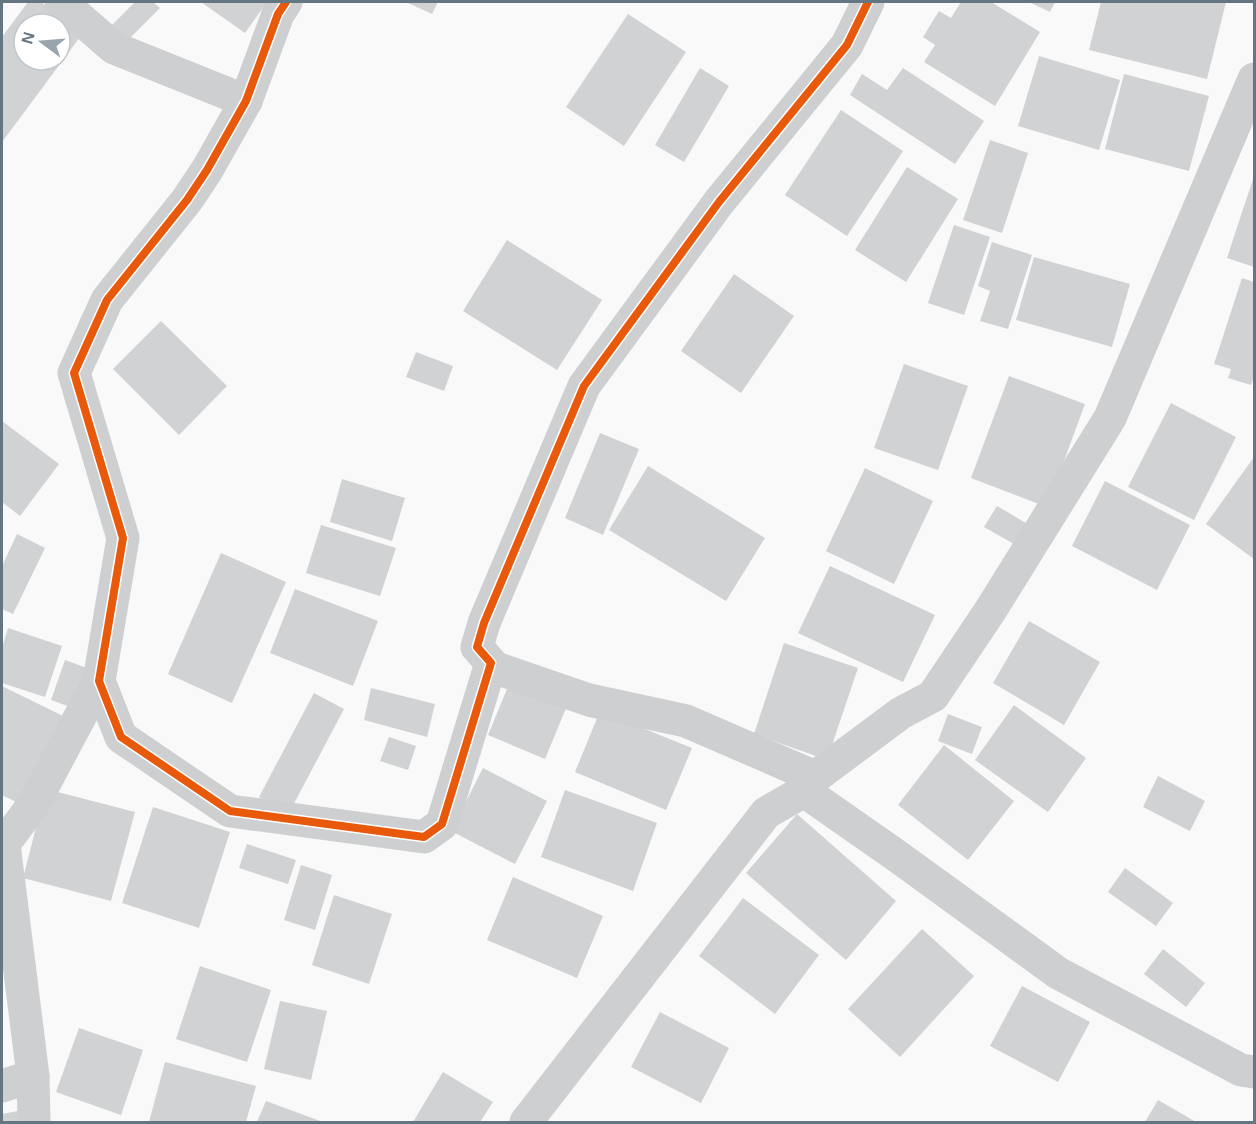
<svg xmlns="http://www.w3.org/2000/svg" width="1256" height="1124" viewBox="0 0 1256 1124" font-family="Arial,sans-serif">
<rect width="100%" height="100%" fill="#f9f9f9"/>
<!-- building -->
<g fill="#d0d2d3" fill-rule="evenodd">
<path d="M28,2H41L83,33L2,142V37ZM24,24H60V60H24Z"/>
<path d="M135,2H153L160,8L127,41L111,26Z"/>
<path d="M201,2H267L245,33Z"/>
<path d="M406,2H438L432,14Z"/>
<path d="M961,2H991L1040,32L995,106L924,62L935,45L923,37L939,11L951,18Z"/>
<path d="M1029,2H1055L1050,12Z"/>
<path d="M1101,2H1226L1207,79L1089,50Z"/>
<path d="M628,14L686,52L624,146L566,107Z"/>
<path d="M1039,56L1120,80L1099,150L1018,126Z"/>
<path d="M700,68L729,86L684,162L655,145Z"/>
<path d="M903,68L984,121L955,164L850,95L862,74L887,90Z"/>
<path d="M1124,74L1209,96L1189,171L1105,149Z"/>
<path d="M841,110L903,151L847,236L785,195Z"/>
<path d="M990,140L1028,153L1002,233L963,220Z"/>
<path d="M907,167L958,199L906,282L855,250Z"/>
<path d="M1254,176V267L1227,258Z"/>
<path d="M954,225L990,237L964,315L928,303Z"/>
<path d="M507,240L602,300L557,370L463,311Z"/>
<path d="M992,242L1032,255L1008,329L980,321L990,291L978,286Z"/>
<path d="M1034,257L1130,284L1112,347L1016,320Z"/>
<path d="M734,274L794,316L741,393L681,351Z"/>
<path d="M1242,278L1254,282V376L1251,385L1228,378L1231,369L1214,364Z"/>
<path d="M161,321L227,386L179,435L113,369Z"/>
<path d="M416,352L453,366L444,391L406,377Z"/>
<path d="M904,364L968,386L938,470L874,448Z"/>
<path d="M1009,376L1085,404L1047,507L971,478Z"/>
<path d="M1171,403L1236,437L1194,520L1128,487Z"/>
<path d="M2,421L59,464L20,516L2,502Z"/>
<path d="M600,433L639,449L603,535L565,518Z"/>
<path d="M1254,457V559L1206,524Z"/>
<path d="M648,466L765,538L726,601L609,530Z"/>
<path d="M865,468L933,501L894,584L826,551Z"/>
<path d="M342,479L405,498L392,541L330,522Z"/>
<path d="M1105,481L1190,525L1157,590L1072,546Z"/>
<path d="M997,506L1026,523L1014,544L984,527Z"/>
<path d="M321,525L396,548L380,596L306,573Z"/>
<path d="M17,534L45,548L13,614L2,609V566Z"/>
<path d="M221,553L286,582L232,703L168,674Z"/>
<path d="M830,566L935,615L903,682L798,633Z"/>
<path d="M295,589L378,621L353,686L270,653Z"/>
<path d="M1029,621L1100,662L1064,725L993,683Z"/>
<path d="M8,628L62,646L45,697L2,683V648Z"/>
<path d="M784,643L858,668L827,760L754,734Z"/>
<path d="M65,660L87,668L73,708L51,700Z"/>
<path d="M512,677L569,701L545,759L488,735Z"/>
<path d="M2,686L63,716L20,804L2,795Z"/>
<path d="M371,688L435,704L427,737L364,720Z"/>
<path d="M314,693L344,709L289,813L259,797Z"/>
<path d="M1014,705L1086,758L1048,812L975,760Z"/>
<path d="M600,711L692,748L666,810L575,772Z"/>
<path d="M948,714L982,727L972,754L938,741Z"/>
<path d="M389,737L416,746L408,770L380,761Z"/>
<path d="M944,745L1014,801L968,860L898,805Z"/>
<path d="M483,768L547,801L515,864L451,831Z"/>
<path d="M1158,776L1205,801L1190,831L1143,807Z"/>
<path d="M46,789L135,812L111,901L23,878Z"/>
<path d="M565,790L657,823L633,891L541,857Z"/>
<path d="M153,807L230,832L199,928L122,903Z"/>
<path d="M797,814L896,901L846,960L746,873Z"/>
<path d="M247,844L296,860L288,884L239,868Z"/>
<path d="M301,865L332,875L315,930L284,920Z"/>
<path d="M1125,868L1173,903L1156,926L1108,892Z"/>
<path d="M513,877L603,916L577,978L487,940Z"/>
<path d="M334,895L392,914L369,984L312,965Z"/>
<path d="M743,898L819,955L775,1014L699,956Z"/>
<path d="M922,929L974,976L900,1057L848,1009Z"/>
<path d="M1163,949L1205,983L1186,1007L1144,974Z"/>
<path d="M200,966L271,990L247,1062L176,1039Z"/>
<path d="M1022,986L1090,1022L1058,1082L990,1046Z"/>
<path d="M280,1001L327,1011L311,1080L264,1069Z"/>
<path d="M660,1012L729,1048L701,1103L631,1067Z"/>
<path d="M79,1028L143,1050L121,1115L56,1092Z"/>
<path d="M165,1062L256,1086L246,1122H149Z"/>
<path d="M443,1072L493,1102L480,1122H413Z"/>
<path d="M1158,1100L1196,1122H1145Z"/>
<path d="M266,1101L323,1122H257Z"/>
<path d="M18,1111L20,1122H2V1114Z"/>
</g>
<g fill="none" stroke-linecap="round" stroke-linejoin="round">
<!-- minor -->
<g stroke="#cecfd0" stroke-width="33">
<path d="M61,2L114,48L246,101"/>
<path d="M286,2L278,14L246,101L207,170L187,200L107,300L74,373L123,538L99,681L121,737L230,811L424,837L442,824L491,663L477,647L484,623L584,386L719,202L847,45L868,2"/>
<path d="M490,666L589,700L686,721L815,777"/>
<path d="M804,791L897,856L1058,973L1241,1070L1254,1072"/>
<path d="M2,844H4L33,805L99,681"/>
<path d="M4,844L33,1076L34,1122"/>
<path d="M2,1086L33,1076"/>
<path d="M526,1122L766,813L804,791L815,777L901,713L933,696L990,611L1110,418L1254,79"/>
</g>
<!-- cycleway casing -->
<g stroke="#fff" stroke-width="11">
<path id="cycleway" d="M286,2L278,14L246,101L207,170L187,200L107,300L74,373L123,538L99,681L121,737L230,811L424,837L442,824L491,663L477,647L484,623L584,386L719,202L847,45L868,2"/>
</g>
<!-- cycleway -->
<use href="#cycleway" stroke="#e8590c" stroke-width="8"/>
</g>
<!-- border -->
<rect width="1256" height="1124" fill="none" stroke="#657683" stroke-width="6"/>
<!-- north arrow -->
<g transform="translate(42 42) rotate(286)"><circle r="28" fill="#ffffff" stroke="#c1c8cd" stroke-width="1.5"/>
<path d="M0-4.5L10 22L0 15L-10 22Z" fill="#99a4ac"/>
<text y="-9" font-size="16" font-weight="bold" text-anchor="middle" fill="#657683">N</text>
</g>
</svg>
